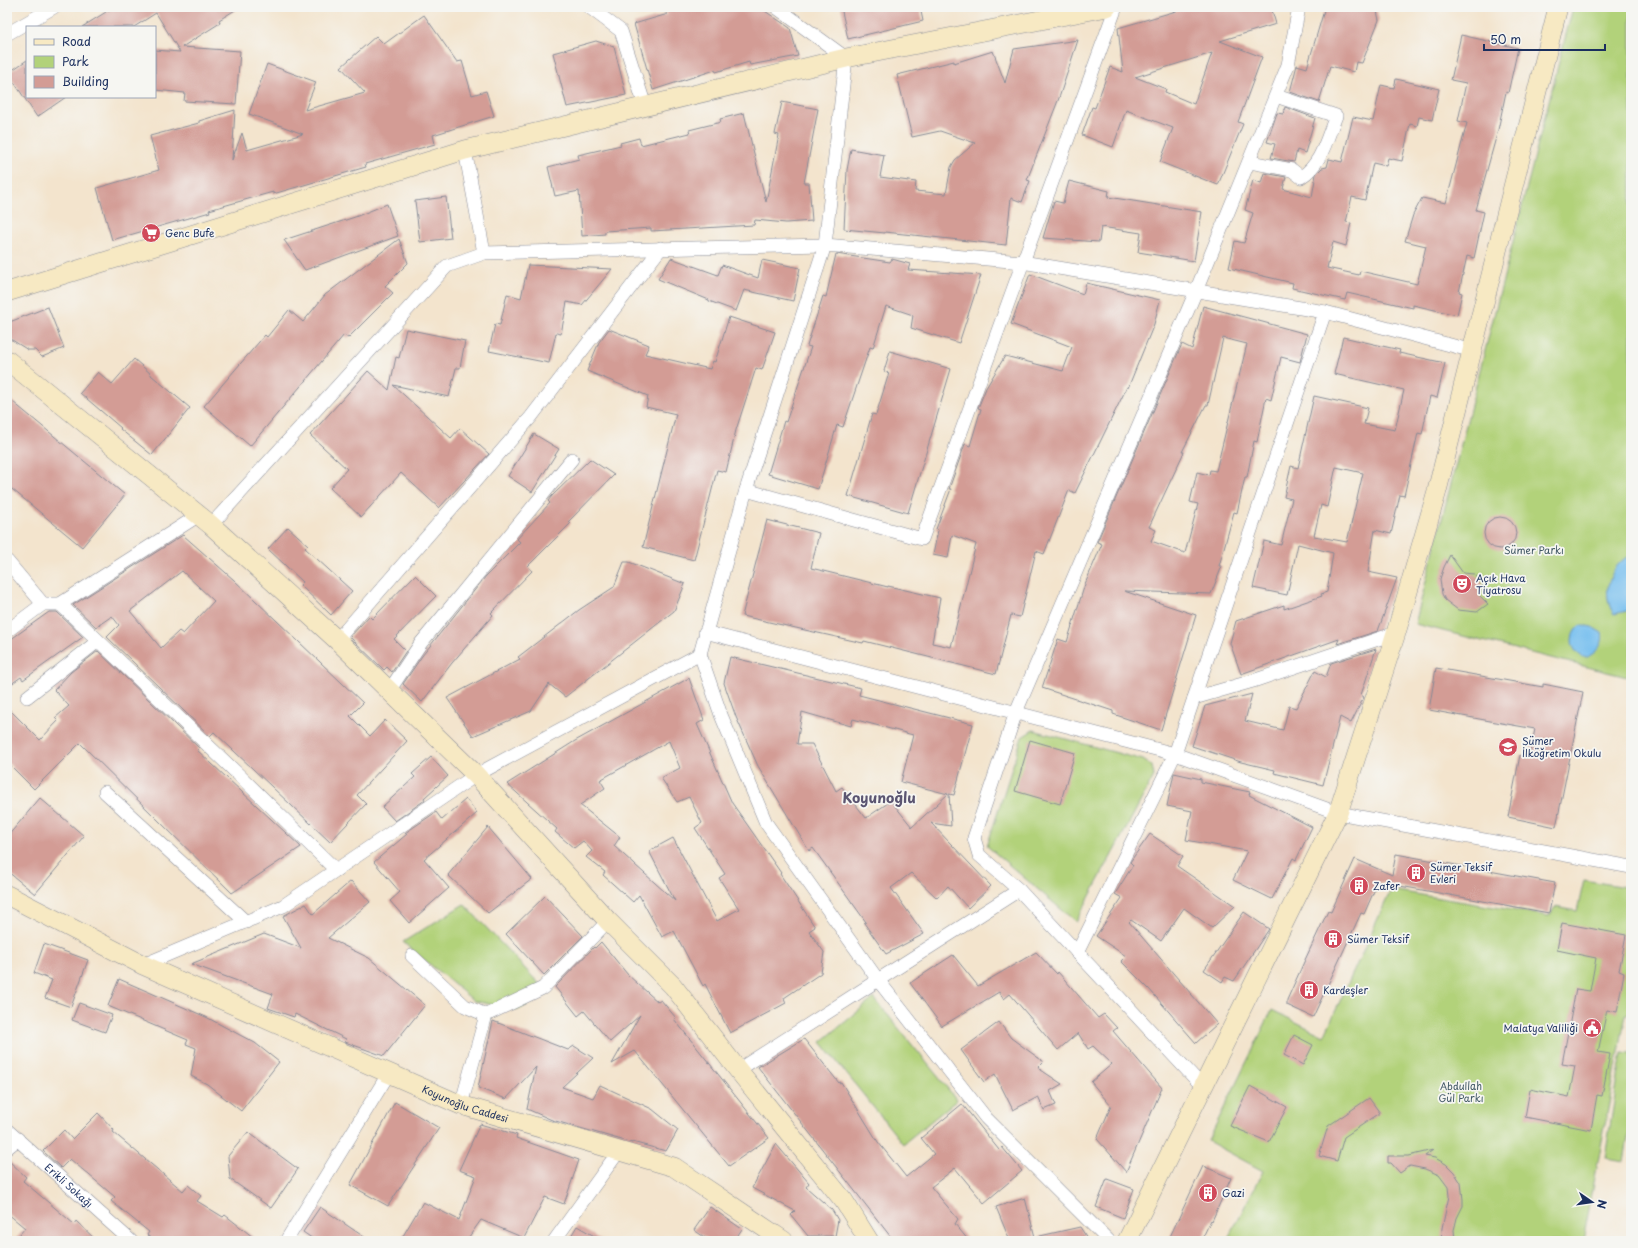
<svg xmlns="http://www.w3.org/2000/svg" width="1638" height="1248" viewBox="0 0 1638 1248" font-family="'Playpen Sans',sans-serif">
<rect width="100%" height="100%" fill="#f6f6f2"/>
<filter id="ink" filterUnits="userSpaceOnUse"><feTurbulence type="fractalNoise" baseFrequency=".025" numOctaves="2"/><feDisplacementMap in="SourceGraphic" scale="8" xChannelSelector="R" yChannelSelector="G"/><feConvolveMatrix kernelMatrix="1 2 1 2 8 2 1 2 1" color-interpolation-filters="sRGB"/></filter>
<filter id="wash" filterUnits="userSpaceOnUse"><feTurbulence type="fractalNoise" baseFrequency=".012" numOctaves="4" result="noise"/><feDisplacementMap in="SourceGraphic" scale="16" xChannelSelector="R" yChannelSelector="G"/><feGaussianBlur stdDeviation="0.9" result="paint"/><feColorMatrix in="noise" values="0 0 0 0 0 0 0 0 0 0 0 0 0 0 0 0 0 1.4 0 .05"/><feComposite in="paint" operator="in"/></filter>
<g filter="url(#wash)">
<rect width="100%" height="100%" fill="#f3e4cd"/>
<!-- green -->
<g fill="#b2d27a" stroke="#66806c">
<path d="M1573,7H1631V678L1415,624Z"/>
<path d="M1033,730L1143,760L1152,766L1154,776L1076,922L987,846L1022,737Z"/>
<path d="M1584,880L1631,888V1014H1626L1583,1241H1227L1263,1171L1208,1141L1272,1010L1324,1036L1391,890L1549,916L1555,907L1577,911Z"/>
<path d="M464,904L548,993L518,1010L474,1001L403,942Z"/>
<path d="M874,998L957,1100L903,1144L821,1042Z"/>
<path d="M1622,1052L1631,1053V1121L1624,1161L1605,1158Z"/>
</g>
<!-- water -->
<g fill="#77bfef" stroke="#4977a6">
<path d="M1631,555V598L1629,601L1627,611L1614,614C1600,595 1610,564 1631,555Z"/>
<path d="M1581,625L1592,627L1602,633C1605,645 1595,653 1586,658C1570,653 1567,634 1581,625Z"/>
</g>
<g id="blocks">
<!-- building -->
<g fill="#d39c95" fill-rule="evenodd">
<path d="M114,7H240L219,20L220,23L182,47L240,51L236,104L184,101L185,93L155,90V50L180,52L156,13L134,27H82Z"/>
<path d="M656,7H759L790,28L798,56L750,65L749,62L716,72L715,70L653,90L634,24L668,14Z"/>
<path d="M841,7H920L923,21L848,39Z"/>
<path d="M1190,7H1271L1276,24L1220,41L1262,57L1238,122L1243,124L1218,185L1160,162L1173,128L1126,110L1113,147L1082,135L1092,107L1095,108L1110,67L1123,72L1118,28ZM1212,53L1194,104L1165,92L1166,89L1135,77Z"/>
<path d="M1325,7H1376L1379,20L1362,63L1356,62L1354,72L1330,66L1319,102L1290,92L1297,65L1307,68Z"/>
<path d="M424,15L457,62L462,61L472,95L486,91L494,116L433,135L435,144L365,164L366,167L273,194V192L209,210L210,212L112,240L97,188L159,170L150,136L199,123V121L235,110L232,160L242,133L247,150L303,134L249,114L267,64L316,82L305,110L365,93L341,67L376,36L384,44Z"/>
<path d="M1461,35L1518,48L1508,93L1506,92L1498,130L1476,210L1484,212L1474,258L1467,256L1459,292L1462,293L1457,315L1413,305V308L1347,293L1345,300L1292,288L1293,283L1229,268L1235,241L1244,243L1253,213L1245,210L1253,180L1261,183L1264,173L1286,177L1283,189L1312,197L1316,174L1322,168L1327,167L1329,159L1342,162L1353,117L1373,121L1381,85L1394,88L1396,79L1439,89L1432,120L1419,117L1417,126L1410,124L1402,161L1388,158L1386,166L1373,163L1365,200L1352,197L1346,222L1351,223L1346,246L1333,242L1327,268L1359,275L1360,271L1417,284L1426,246L1405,241L1413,215L1422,198L1446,203L1467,123L1458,121L1466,83L1451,80Z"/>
<path d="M1078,40L1059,98L1027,180L1030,181L1022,202L1011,198L1006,245L885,232V233L844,229L847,170L851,149L884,155L880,177L916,182L915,191L946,194L951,167L955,160L975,143L940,131L912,137L897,75L954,61V63L993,51L1005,83L1014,49Z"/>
<path d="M596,41L614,47L626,95L567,107L553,53Z"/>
<path d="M27,60V97H66L37,117L8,73Z"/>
<path d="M782,102L818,109L804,183H809L812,221L786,223L755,220L754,225L651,231V228L605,231V234L582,236L579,191L555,196L548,167L579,159L578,155L621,145L620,143L639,138L641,145L690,133L689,130L721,122L720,119L744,113L766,202L779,135L775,134Z"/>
<path d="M1285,107L1315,118L1305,153L1297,150L1294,162L1271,158L1275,144L1267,142L1277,113L1283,114Z"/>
<path d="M1069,181L1109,191L1108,197L1202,212L1194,261L1138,252L1141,233L1101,227L1099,242L1043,238L1054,201L1063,203Z"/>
<path d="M446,197L451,238L420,242L415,201Z"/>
<path d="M387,204L398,236L305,270L284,240L355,217Z"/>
<path d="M399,239L408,263L385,286L393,293L348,338L344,335L250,446L204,406L265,335L267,337L289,310L303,322L325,295Z"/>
<path d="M836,254L890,262L892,259L910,264L908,270L981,275L959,343L911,328L913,315L886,306L873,348L870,347L843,427L837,425L818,489L768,474L784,421L786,422L811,347L807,346L823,296L826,297Z"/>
<path d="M671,258L718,275L722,265L758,278L762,260L800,268L793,301L744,290L736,311L709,301V300L658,279Z"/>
<path d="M528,265L612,269L582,305L567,302L561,334L556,333L549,363L489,351L495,324L500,325L507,294L521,298Z"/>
<path d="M1030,274L1083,294L1086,283L1160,300L1154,324L1128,388L1127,387L1075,493L1069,490L1044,554L1036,551L1020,617L1011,615L996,674L864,641L863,643L742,616L767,520L819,533L811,568L888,587V586L940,598L932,643L951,647L976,544L952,535L948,558L933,555L938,530L936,529L951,489H949L965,444L970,446L981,409L978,408L986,388L1005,356L1063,371L1072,347L1011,324Z"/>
<path d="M1203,306L1307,334L1300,362L1281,357L1271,400L1266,398L1257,442L1254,441L1247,477H1245L1237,513L1234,512L1219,566H1222L1211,594L1124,591L1196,615L1161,730L1113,714V711L1042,688L1058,639L1067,642L1085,584L1102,544L1097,542L1182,344L1192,349ZM1223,338L1247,344L1216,471L1210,470L1209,475L1197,472L1190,502L1198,504L1185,553L1151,541L1156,530L1149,527L1184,452H1182L1206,405H1208Z"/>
<path d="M48,307L64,348L42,357L35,350H28L12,340L7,339V323Z"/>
<path d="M729,317L775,332L762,370L756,368L736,430L726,472L717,470L694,560L643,547L676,414L646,407L648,396L587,371L599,342L609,329L649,345L645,354L710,369L713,361L715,362Z"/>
<path d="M406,329L465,341L460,368H456L449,397L393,385L451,438L460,428L489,454L439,508L401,473L361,517L330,488L347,469L310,435L368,371L389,390L396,357L399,358Z"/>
<path d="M1343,337L1400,350L1399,353L1445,363L1437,398L1430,396L1422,434L1418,433L1404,496L1400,495L1391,534L1375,530L1368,572L1397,578L1378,631L1337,644L1339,639L1241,674L1230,643L1236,621L1284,605V609L1322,596L1321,594L1327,592L1333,553L1298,544L1287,595L1253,588L1264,541L1281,545L1292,499L1284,497L1291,466L1298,468L1314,396L1368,408L1364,424L1395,430L1404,390L1334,374ZM1336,467L1363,473L1347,542L1314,536L1321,505L1327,507Z"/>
<path d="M890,351L951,369L908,513L848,496L872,414L876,415L889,373L884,371Z"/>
<path d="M134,359L151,374V375L190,408L152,455L120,429L121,428L80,393L98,372L112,384Z"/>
<path d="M7,397L125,495L82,547L7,485Z"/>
<path d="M534,434L559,449L532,492L508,476Z"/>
<path d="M590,459L614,475L569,521L571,523L528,566L532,571L491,613L493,615L452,663L422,702L403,684L422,656L486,576L520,542L517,539L550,503L548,501L552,496Z"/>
<circle cx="1500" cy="533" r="16"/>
<path d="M288,527L308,545L305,548L352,591L331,615L300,585L303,582L268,549Z"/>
<path d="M183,535L234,580L363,703L350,716L370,736L385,720L407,741L357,795L366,804L330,842L214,732L210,736L107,637L119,625L112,616L96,627L73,605ZM182,571L214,601L183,634L179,631L161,648L130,611Z"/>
<path d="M1450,555L1463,573L1474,574L1482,581L1483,586L1479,595L1488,604L1477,612L1458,610L1445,600L1442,594L1440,579L1444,567Z"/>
<path d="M624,562H629L685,584L674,611L565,697L549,684L531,711L473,736L447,698L520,659L518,657L579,610L614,587Z"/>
<path d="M415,575L436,596L394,639L406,651L392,672L387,667L384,670L350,637L369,616L372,619Z"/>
<path d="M49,612H57L83,637L23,680L21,677L7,687V642Z"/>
<path d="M1376,649L1361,695L1364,697L1351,723L1340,717L1323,785L1274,773L1275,770L1241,762L1192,746L1205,706L1252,694L1245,721L1283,730L1289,706L1296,708L1315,671L1326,677L1331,663Z"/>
<path d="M98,651L199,748L197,750L301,847L232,893L80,743L34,789L7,762V707L40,740L58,721L55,718L69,706L54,690L71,672Z"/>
<path d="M730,657L861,688L859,695L973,724L954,795L949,794L951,826L931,823L991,886L968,908L948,886L937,898L911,873L891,888L924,934L886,954L864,923L866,922L813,848L809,851L758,766L736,717L724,683ZM802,712L851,726L853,719L913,735L901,782L948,794L912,827L891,801L866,818L842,787L836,791L812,744H797Z"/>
<path d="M1436,668L1543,687V684L1583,692L1556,827L1508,817L1520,755L1529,757L1535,729L1429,710Z"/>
<path d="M689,678L704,720L697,724L732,803L781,873L780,874L815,927L809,931L824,952L821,973L784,998L786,1003L730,1033L705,984L703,986L674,931L662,937L639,895L633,902L603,875L605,872L586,857L592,851L583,841L574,848L555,832L557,829L507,784L575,741ZM669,741L680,768L661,778L677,802L689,797L702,823L695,828L725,874L719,878L739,909L717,921L673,838L649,851L675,901L614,846L620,837L580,805L605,788L600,780Z"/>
<path d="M1030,740L1075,753L1060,804L1015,791Z"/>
<path d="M431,757L448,776L424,798L425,800L395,821L382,807L415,777L412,774Z"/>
<path d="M1174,773L1201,779V782L1250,792L1249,795L1312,827L1296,860L1293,858L1272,899L1233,880L1247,851L1186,840L1192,811L1167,806Z"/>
<path d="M40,798L84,836L35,894L7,871V837Z"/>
<path d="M466,799L477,813L424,859L449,888L409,923L390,901L400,892L374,862L407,834L405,833L436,812L442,820Z"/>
<path d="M488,827L532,879L488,913L448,875Z"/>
<path d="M1150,834L1183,856L1177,866L1235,906L1212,928L1184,908L1161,941L1131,920L1129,922L1217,1024L1196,1043L1149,989L1121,961L1126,956L1096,936L1122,898L1115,894L1133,865L1130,862Z"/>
<path d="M1396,854L1555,883L1549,913L1378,882L1364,914L1361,913L1313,1017L1287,1005V1000L1304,962L1328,911L1331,912L1355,859L1392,875Z"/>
<path d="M351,881L370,902L328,938L369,958L425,1005L384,1056L345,1042L346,1039L295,1014L294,1017L268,1008L273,994L191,964L264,934L301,948L283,916L306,904L313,914Z"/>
<path d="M545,896L583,936L544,975L506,934Z"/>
<path d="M1244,912L1269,929L1234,981L1225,977L1222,982L1204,970Z"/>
<path d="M1562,923L1626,935L1619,971L1624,973L1617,1012L1607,1010L1598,1052L1610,1054L1602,1096L1597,1095L1591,1130L1525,1117L1530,1089L1569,1097L1575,1066L1562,1064L1576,989L1590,991L1596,958L1557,950Z"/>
<path d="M601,942L628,975L658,1002L661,1000L676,1018L674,1019L769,1138L729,1166L635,1051L612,1064L640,1015L610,1042L584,1011L578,1016L555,987L594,947L595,948Z"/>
<path d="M44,944L88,960L71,1007L45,998L52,980L34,973Z"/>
<path d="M1036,952L1057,974L1058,972L1098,1018L1104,1014L1117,1028L1113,1031L1162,1088L1126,1172L1097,1139L1111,1106L1091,1082L1112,1064L1093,1046L1088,1049L1078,1033L1058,1050L1010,994L1004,999L999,992L942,1026L910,983L953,955L978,986Z"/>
<path d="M119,979L206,1017L255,1043L279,1062L241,1111L207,1084L191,1076L196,1048L186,1044L188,1040L108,1006Z"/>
<path d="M79,1003L112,1015L105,1032L72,1020Z"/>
<path d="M493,1021L568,1050L574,1046L593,1058L562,1087L593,1098L600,1085L652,1109L678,1130L666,1151L632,1142V1143L629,1142L552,1120L527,1109L536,1067L506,1099L478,1088Z"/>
<path d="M999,1022L1011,1038L1044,1062L1038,1068L1062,1084L1050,1091L1056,1105L1044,1110L1038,1097L1013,1110L995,1074L984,1082L961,1050Z"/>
<path d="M1294,1035L1313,1045L1303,1065L1284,1055Z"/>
<path d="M804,1039L839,1083L841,1082L878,1142L906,1177L934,1154L921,1138L962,1104L999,1150L1002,1147L1022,1171L984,1203L955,1168L931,1187L958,1219L955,1224L969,1241H894L758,1067Z"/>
<path d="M1250,1086L1287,1107L1269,1142L1230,1126Z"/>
<path d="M1369,1098L1380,1113L1344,1137L1337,1161L1319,1156L1328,1126Z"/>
<path d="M395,1102L439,1128L388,1206L350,1185Z"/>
<path d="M98,1113L114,1130L113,1132L183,1191L188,1185L201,1196L197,1201L223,1217L225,1215L258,1241H154L147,1235L149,1232L111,1201L115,1197L70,1159L61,1168L43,1151L64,1130L72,1139Z"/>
<path d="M480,1124L517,1135L516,1138L579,1160L564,1204L545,1197L524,1238L481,1220L466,1241H400L423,1202L459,1220L476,1176L459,1170Z"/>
<path d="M248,1132L298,1169L271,1208L230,1179L228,1156Z"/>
<path d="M776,1144L809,1183L806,1187L832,1210L838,1220L835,1236H808L791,1215L795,1211L752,1188Z"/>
<path d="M1433,1150L1425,1156L1435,1158L1446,1164L1454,1172L1461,1183L1463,1199V1206L1457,1218L1454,1230L1455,1241H1441L1442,1228L1449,1196L1448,1187L1439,1175L1425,1169L1410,1166L1400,1173L1391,1163H1388V1156H1408Z"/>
<path d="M7,1159L26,1177L23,1181L74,1224L76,1221L97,1241H14L25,1228L7,1213Z"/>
<path d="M1203,1166L1231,1178L1212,1221L1211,1220L1201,1241H1168Z"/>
<path d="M1107,1179L1134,1189L1123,1218L1096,1207Z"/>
<path d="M1025,1198L1036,1241H1010L996,1207Z"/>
<path d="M320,1207L370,1241H316L303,1232Z"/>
<path d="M710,1207L742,1229L734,1241H710L694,1230Z"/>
<path d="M577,1226L603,1241H568Z"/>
<path d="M1080,1227L1089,1241H1040V1236Z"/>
</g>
</g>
</g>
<g filter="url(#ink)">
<use href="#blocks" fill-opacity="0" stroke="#878a96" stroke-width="1"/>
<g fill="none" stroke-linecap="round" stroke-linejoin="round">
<!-- street casing -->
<g stroke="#878a96" stroke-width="14">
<g id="street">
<path d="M589,7L621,31L645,106"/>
<path d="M7,34L54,7"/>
<path d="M465,150L484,253"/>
<path d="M1250,162L1292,170L1301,177C1322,164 1327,137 1336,116L1276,96"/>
<path d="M1325,312L1473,351"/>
<path d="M746,490L825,245L846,58L776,7"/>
<path d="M211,525L447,266L484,253L825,245L1022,262L1325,312L1194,698"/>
<path d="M7,561L43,604"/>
<path d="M60,604L240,776L336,870"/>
<path d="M7,631L43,604H60L199,515"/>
<path d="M705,632L1175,754L1338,813L1631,867"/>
<path d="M337,640L531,417L661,248"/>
<path d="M700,654L746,490L922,539L1116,7"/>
<path d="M389,691L421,643L572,459"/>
<path d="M27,697L98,641"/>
<path d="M105,792L246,922"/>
<path d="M1077,953L1175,754L1194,698L1253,681L1396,633"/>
<path d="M412,956L465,1006L486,1015L543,988L608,921"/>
<path d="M143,965L283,906L476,775L700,654L721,715L766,823L878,980L1019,890"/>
<path d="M738,1070L878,980L986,1118L1109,1241"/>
<path d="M1203,1087L1019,890L979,855L974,838L1016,712L1196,291L1288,65L1299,7"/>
<path d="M461,1105L486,1015"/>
<path id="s1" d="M7,1130L131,1241"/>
<path d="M7,1148L18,1139"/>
<path d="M286,1241L389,1073"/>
<path d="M554,1241L619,1151"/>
</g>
</g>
<!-- secondary casing -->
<g stroke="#878a96" stroke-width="20">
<g id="secondary">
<path d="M7,292L465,150L846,58L1107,7"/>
<path d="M7,360L211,525L337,640L476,775L608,921L673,986L738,1070L844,1201L869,1241"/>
<path id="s2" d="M7,895L143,965L461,1105L674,1167L784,1241"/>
<path d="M1127,1241L1338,813L1396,633L1437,491L1558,7"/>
</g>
</g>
<!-- street -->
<use href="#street" stroke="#fff" stroke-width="13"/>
<!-- secondary -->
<use href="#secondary" stroke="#f7e9c3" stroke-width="19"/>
</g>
</g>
<!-- icons -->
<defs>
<g id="supermarket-disc" transform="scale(1)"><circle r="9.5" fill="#d1495b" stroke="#f6f6f2"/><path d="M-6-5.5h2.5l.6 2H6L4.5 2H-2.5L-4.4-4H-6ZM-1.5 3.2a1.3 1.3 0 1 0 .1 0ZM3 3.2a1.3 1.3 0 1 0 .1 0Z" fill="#fff"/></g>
<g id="theatre-disc" transform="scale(1)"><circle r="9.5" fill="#d1495b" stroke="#f6f6f2"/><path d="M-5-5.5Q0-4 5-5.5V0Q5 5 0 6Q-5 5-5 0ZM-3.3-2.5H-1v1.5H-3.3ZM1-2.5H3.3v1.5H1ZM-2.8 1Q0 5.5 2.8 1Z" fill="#fff"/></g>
<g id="school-disc" transform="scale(1)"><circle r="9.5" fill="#d1495b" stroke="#f6f6f2"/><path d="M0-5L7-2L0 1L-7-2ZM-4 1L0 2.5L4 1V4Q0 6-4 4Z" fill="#fff"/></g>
<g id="building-disc" transform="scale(1)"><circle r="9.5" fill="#d1495b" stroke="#f6f6f2"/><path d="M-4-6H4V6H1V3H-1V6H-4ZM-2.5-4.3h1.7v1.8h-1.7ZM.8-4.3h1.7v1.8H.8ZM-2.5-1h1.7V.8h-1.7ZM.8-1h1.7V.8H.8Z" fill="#fff"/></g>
<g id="civic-disc" transform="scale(1)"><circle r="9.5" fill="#d1495b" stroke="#f6f6f2"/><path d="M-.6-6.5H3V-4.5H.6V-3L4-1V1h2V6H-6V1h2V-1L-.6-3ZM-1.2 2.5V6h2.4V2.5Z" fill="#fff"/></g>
</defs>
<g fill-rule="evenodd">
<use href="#supermarket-disc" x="151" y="233"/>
<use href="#theatre-disc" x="1462" y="584"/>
<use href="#school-disc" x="1508" y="747"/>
<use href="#building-disc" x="1416" y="873"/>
<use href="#building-disc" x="1359" y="886"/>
<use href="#building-disc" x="1333" y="939"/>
<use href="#building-disc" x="1309" y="990"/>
<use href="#civic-disc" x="1592" y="1028"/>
<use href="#building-disc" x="1208" y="1193"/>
</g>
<g text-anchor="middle" stroke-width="3.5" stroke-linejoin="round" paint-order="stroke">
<!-- poi labels -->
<g font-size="10" fill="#1b2f5e" stroke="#f6f6f2" text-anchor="start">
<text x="165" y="237">Genc Bufe</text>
<text x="1476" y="582">Açık Hava<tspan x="1476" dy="12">Tiyatrosu</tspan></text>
<text x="1522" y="745">Sümer<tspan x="1522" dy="12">İlköğretim Okulu</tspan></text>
<text x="1430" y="871">Sümer Teksif<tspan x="1430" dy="12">Evleri</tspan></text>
<text x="1373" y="890">Zafer</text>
<text x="1347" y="943">Sümer Teksif</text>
<text x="1323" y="994">Kardeşler</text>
<text x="1578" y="1032" text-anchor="end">Malatya Valiliği</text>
<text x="1222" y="1197">Gazi</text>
</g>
<!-- park labels -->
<g font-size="10" fill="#415865" stroke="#f6f6f2">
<text x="1534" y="554">Sümer Parkı</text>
<text x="1461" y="1090">Abdullah<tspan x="1461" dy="12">Gül Parkı</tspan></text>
</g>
<!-- street labels -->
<g font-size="10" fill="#1b2f5e" stroke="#f6f6f2">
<text dy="4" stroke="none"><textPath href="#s2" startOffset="504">Koyunoğlu Caddesi</textPath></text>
<text dy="4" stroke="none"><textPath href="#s1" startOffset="83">Erikli Sokağı</textPath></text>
</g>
<!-- district labels -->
<g font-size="14" font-weight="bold" fill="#5b5571" stroke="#f6f6f2">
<text x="879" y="803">Koyunoğlu</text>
</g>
</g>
<!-- margin -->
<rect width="1638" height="1248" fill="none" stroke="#f6f6f2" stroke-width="24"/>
<!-- legend -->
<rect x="26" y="26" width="130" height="72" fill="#f6f6f2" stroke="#9ea6b7"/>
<rect x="34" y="39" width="20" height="6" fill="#f7e9c3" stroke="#9ea6b7"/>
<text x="62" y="46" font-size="12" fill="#1b2f5e">Road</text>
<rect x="34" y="56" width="20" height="12" fill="#b2d27a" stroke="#9ea6b7"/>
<text x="62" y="66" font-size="12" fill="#1b2f5e">Park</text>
<rect x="34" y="76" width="20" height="12" fill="#d39c95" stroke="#9ea6b7"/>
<text x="62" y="86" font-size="12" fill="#1b2f5e">Building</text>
<!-- north arrow -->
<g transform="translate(1592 1202) rotate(103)" stroke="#f6f6f2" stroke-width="3" paint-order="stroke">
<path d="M0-3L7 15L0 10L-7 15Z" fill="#1b2f5e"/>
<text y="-6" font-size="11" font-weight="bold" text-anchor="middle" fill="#1b2f5e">N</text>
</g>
<!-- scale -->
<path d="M1484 44v6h121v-6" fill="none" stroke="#1b2f5e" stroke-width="2"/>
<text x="1490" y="44" font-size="12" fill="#1b2f5e" stroke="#f6f6f2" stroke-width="3" paint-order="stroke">50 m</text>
</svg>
